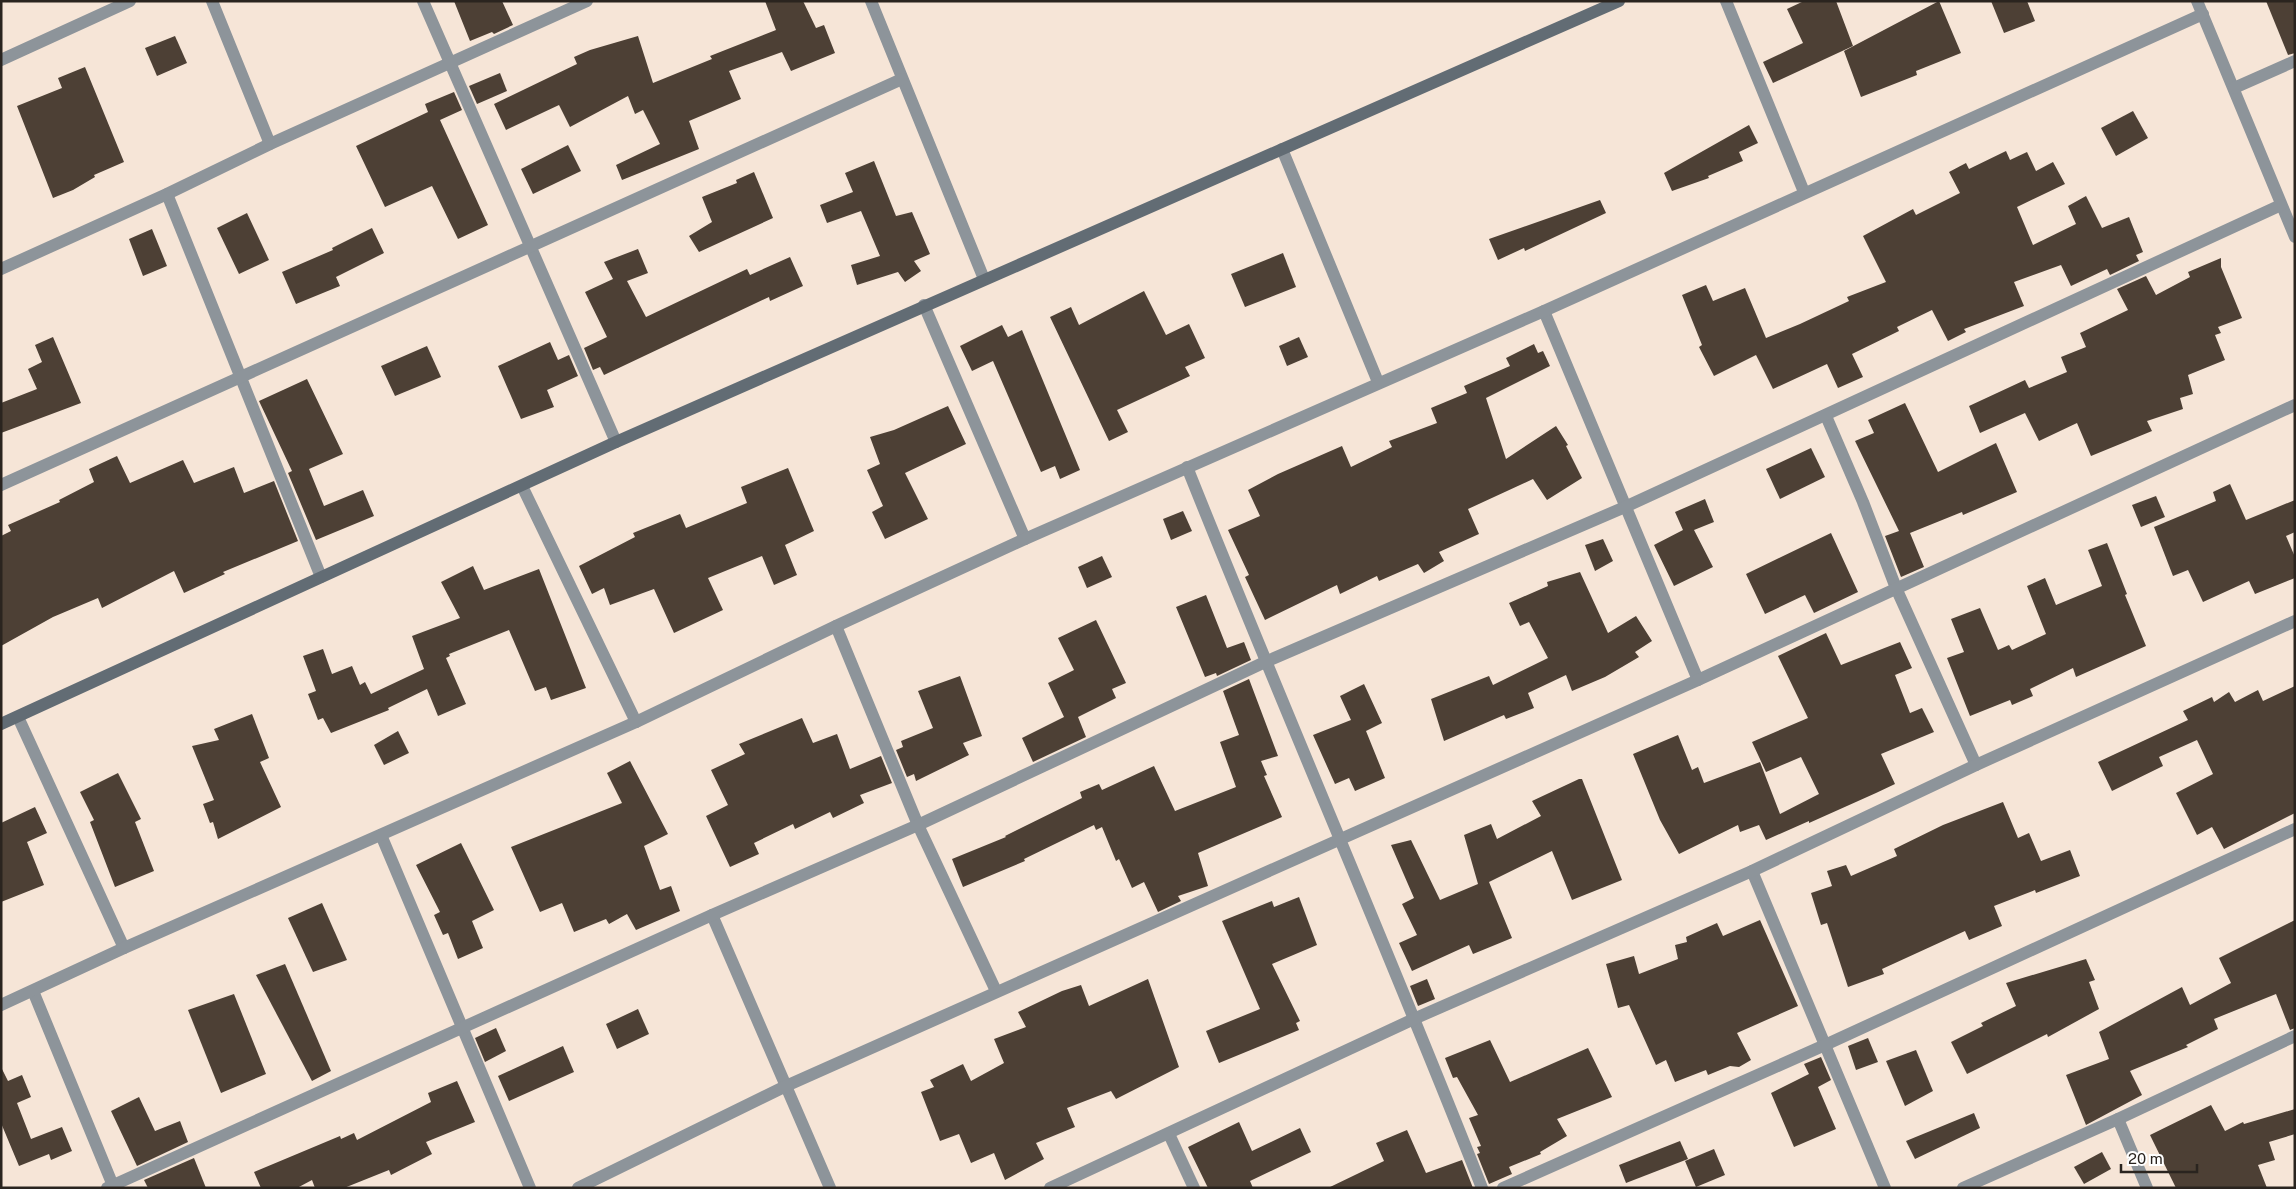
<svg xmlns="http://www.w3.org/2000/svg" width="2296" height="1189" viewBox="0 0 2296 1189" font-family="'Public Sans',sans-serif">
<rect width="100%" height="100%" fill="#f6e5d7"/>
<!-- building -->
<g fill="#4d4035">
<path d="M454,1H502L513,25L494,34L492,32L470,41Z"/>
<path d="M765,1H803L816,28L824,25L835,53L791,71L782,52L729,71L741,99L689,121L699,149L622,180L616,165L660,144L643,110L635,114L628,96L570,127L559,105L506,130L494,104L577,64L574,57L590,50L638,36L653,83L712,59L710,56L776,30Z"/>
<path d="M1804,1H1836L1853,46L1773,83L1763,62L1803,43L1787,9Z"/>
<path d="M1939,1L1961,53L1916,71L1917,75L1861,97L1844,51Z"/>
<path d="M1991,1H2027L2035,21L2004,33Z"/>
<path d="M2266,1H2295V53L2288,55Z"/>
<path d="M175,36L187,63L157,76L145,48Z"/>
<path d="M85,67L124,162L94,175L95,177L73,190L53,198L17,106L62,88L58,78Z"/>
<path d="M500,73L507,91L477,104L469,86Z"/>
<path d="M454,92L462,110L440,120L488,225L458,239L432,186L385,207L356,146L428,112L425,104Z"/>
<path d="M2133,111L2148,138L2116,156L2101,128Z"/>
<path d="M1749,125L1758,143L1739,152L1743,161L1708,176L1709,178L1672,191L1664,173Z"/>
<path d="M568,145L581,171L533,194L521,169Z"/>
<path d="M2006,151L2010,160L2027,152L2036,171L2053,162L2065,184L2017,207L2033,245L2076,224L2068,206L2086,196L2102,228L2129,217L2143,252L2136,255L2139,261L2110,275L2107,269L2071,286L2061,265L2014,282L2024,306L1964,329L1966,332L1948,341L1932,310L1897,327L1899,331L1852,354L1863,377L1838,388L1827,364L1773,389L1756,355L1714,376L1699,347L1702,345L1682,295L1706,285L1713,301L1745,288L1766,338L1800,324L1849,301L1847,297L1886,282L1863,236L1913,209L1916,215L1960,193L1949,172L1966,163L1969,169Z"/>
<path d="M874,161L896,216L912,212L930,254L914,261L921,271L905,282L898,272L857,285L851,265L880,256L861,211L827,223L820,205L853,192L845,173Z"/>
<path d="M754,172L773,218L699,252L689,236L712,222L702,197L737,183L736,180Z"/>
<path d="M1600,200L1606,213L1525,251L1524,248L1498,260L1489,239Z"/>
<path d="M247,213L269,260L239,274L217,228Z"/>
<path d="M372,228L384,253L336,277L340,286L296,304L282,272L333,250L332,248Z"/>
<path d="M152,229L167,266L143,276L129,239Z"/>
<path d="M638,249L648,273L627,281L646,317L747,269L750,275L790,257L803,286L770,301L769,297L604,375L600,367L593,370L584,348L607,337L585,292L613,279L604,262Z"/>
<path d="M1283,253L1296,287L1245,307L1231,274Z"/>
<path d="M2221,258V267L2242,318L2218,327L2221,333L2215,335L2225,360L2188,375L2193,394L2180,398L2183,409L2147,421L2152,431L2091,456L2077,423L2039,441L2025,413L1980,433L1969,406L2025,380L2029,388L2067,372L2061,357L2086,347L2080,333L2128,310L2117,289L2146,276L2156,295L2190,277L2188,272Z"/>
<path d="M1144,291L1166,335L1189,324L1205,358L1185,367L1190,376L1117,410L1128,432L1109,441L1050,317L1071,307L1079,325Z"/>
<path d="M1002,325L1008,337L1022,330L1080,470L1060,479L1055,466L1041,472L993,361L972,371L960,346Z"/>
<path d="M53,337L81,403L1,433V403L37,389L28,369L42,362L35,345Z"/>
<path d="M1299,337L1308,357L1287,366L1279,346Z"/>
<path d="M550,342L558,360L569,355L578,376L547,390L554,407L521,419L498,366Z"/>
<path d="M1534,344L1538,353L1543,351L1550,366L1486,398L1506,459L1556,426L1568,445L1566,446L1582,478L1547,500L1533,479L1468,509L1479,534L1439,552L1444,561L1424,573L1418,564L1379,581L1377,576L1340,594L1337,585L1265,620L1245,577L1249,575L1228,530L1260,516L1248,490L1278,474L1342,446L1351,467L1392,447L1389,441L1437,423L1431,408L1467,393L1464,386L1510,366L1506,358Z"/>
<path d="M427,346L441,377L395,396L381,366Z"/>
<path d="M307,379L343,454L309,469L324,506L363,490L374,516L316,540L288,473L292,471L259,401Z"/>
<path d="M1905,403L1938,472L1996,443L2017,492L1963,515L1962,512L1910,533L1924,567L1901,577L1885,536L1899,531L1855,441L1874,433L1868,420Z"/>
<path d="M948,406L966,444L905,473L928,519L885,539L872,512L883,506L867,470L880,464L870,437L894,430Z"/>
<path d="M1811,448L1825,477L1780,499L1766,469Z"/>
<path d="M117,456L130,483L183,460L194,483L234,467L244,493L274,481L298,541L223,572L225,574L184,593L174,571L102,608L98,598L53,617L1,646V536L11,531L8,525L60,502L59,500L94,482L89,469Z"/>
<path d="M788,468L814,531L785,545L797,575L774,585L762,556L708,578L723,610L674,633L654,589L610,605L604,588L592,594L579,566L635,537L633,533L680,514L686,528L747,503L741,487Z"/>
<path d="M2230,484L2246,520L2295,500V532L2286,536L2295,557V578L2255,594L2249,581L2203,602L2188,570L2173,576L2154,527L2216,501L2213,492Z"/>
<path d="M2156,496L2165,517L2141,527L2132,505Z"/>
<path d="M1705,499L1714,522L1694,530L1713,567L1674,586L1654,545L1683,530L1675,512Z"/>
<path d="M1183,511L1192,531L1171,540L1163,519Z"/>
<path d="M1831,533L1858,592L1814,613L1805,595L1765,614L1746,574Z"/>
<path d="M1603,539L1613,561L1595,571L1585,545Z"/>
<path d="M2107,543L2127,594L2125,595L2146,646L2076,677L2073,668L2030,689L2033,696L2012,705L2010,700L1970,716L1947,658L1964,652L1951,619L1980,608L1998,650L2009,645L2012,650L2046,634L2027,586L2045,578L2056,605L2102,586L2088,550Z"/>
<path d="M1102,556L1112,577L1087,588L1078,567Z"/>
<path d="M473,566L484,590L539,569L586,688L551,700L546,687L535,691L509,630L449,654L450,656L446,658L466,704L438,716L427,689L388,708L389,710L331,733L323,718L318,720L308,694L316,691L303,656L323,649L332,674L352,666L360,685L365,682L371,694L424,669L412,636L460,618L441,582Z"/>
<path d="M1580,572L1608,633L1636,616L1652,641L1635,652L1639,657L1605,677L1572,691L1566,675L1528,693L1534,708L1506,719L1504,715L1444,741L1431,699L1489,676L1493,685L1548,658L1529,622L1520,626L1509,603L1548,586L1547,582Z"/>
<path d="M1206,595L1227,648L1244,642L1251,660L1217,676L1216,673L1205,677L1176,607Z"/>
<path d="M1096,620L1126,683L1112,689L1116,698L1078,717L1086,737L1033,762L1022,738L1064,717L1048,683L1074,670L1058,638Z"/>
<path d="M1826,633L1841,665L1900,642L1912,668L1895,675L1910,713L1922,708L1934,732L1881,754L1895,784L1876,793L1809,823V821L1766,840L1759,825L1740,832L1738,825L1679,854L1660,820L1633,754L1678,735L1692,770L1698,767L1704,783L1760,762L1780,814L1819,794L1801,757L1766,772L1752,742L1808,718L1778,656Z"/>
<path d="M960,676L982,736L963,743L969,755L916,781L914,774L907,777L896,750L903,747L901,741L933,728L918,691Z"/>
<path d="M1249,679L1278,756L1261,761L1267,775L1264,776L1282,817L1198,853L1208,886L1178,896L1181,901L1158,912L1144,882L1132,888L1119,859L1116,861L1102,827L1096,830L1094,825L1024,859L1025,861L963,887L952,859L1006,837L1005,836L1082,798L1080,792L1099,784L1102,790L1154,766L1175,811L1236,787L1220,742L1239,735L1223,691Z"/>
<path d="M1364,684L1382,723L1366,731L1385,778L1355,791L1349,778L1335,784L1313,735L1351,720L1340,696Z"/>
<path d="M2295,686V813L2224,849L2212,827L2197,835L2176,793L2213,774L2197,740L2159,757L2163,766L2112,791L2098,762L2188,720L2183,711L2212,697L2214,702L2229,692L2235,702L2258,690L2263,701Z"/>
<path d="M252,714L269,758L260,762L281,807L218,839L213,822L210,823L203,804L214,800L192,746L219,740L214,729Z"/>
<path d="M802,718L813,743L837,734L850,769L881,756L892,783L860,795L864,803L833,818L830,812L795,829L793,824L754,843L759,854L730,867L706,816L728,805L711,770L745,754L739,744Z"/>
<path d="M398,731L409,753L384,765L374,745Z"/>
<path d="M630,761L668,834L644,846L660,890L671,886L680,911L636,930L627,914L609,924L606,919L574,932L562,903L540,912L511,847L622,803L607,773Z"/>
<path d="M118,773L141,819L135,822L154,871L115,887L90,822L94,820L80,792Z"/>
<path d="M1579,779H1582L1622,880L1572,900L1552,851L1489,882L1512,938L1473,954L1469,945L1412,971L1399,943L1417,935L1402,904L1414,898L1391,845L1411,840L1440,900L1478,884L1464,835L1491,824L1497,839L1541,816L1532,801Z"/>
<path d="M2003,802L2018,838L2029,833L2041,861L2070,850L2080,876L2036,893L2035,890L1994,906L2002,926L1969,940L1965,931L1882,969L1884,974L1848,987L1827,923L1821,925L1811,893L1832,886L1827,871L1846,865L1851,876L1897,856L1894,849L1943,825Z"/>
<path d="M35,807L47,833L27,842L44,885L1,902V823Z"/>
<path d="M461,843L494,910L472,921L483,948L458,959L448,933L443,935L434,915L440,912L416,865Z"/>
<path d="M1299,897L1317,945L1272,964L1300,1021L1296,1023L1299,1030L1219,1063L1206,1031L1260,1009L1222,921L1272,901L1274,907Z"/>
<path d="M322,903L347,960L313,972L288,918Z"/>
<path d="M1760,920L1798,1006L1737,1033L1751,1060L1739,1067L1730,1066L1708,1075L1706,1070L1675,1082L1666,1060L1656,1065L1629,1005L1618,1008L1606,964L1634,956L1639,974L1678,959L1675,945L1687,942L1686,937L1717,923L1723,936Z"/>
<path d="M2295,920V1028L2290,1030L2276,994L2214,1019L2218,1029L2186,1045L2188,1047L2130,1071L2142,1095L2086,1125L2066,1075L2109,1059L2099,1032L2182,987L2190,1005L2231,983L2219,958Z"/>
<path d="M2086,959L2095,980L2089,982L2099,1009L2048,1037L2047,1034L1967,1074L1951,1042L1983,1026L1981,1023L2016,1006L2006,983Z"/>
<path d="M285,964L331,1071L312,1081L256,975Z"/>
<path d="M1148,979L1179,1067L1116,1099L1111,1091L1067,1108L1075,1127L1036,1143L1044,1159L1005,1180L994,1153L971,1163L959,1134L940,1141L921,1092L934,1087L930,1080L963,1064L971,1081L1004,1063L994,1039L1026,1027L1018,1012L1062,991L1081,985L1089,1006Z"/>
<path d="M1427,979L1435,999L1418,1006L1410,986Z"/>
<path d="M234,994L266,1074L221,1093L188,1010Z"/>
<path d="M638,1009L649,1034L617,1049L606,1024Z"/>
<path d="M496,1028L506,1051L485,1062L475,1038Z"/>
<path d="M1868,1038L1878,1062L1856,1070L1848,1046Z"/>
<path d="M1490,1040L1510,1082L1588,1048L1612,1097L1557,1119L1567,1136L1540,1152L1541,1154L1509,1167L1512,1174L1489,1184L1477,1154L1480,1153L1477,1147L1481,1146L1469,1118L1478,1115L1457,1077L1453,1078L1445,1058Z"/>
<path d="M563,1046L574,1072L509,1101L498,1076Z"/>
<path d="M1916,1050L1933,1091L1905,1106L1886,1061Z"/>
<path d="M1821,1057L1831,1080L1818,1087L1836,1129L1794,1147L1771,1093L1809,1074L1804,1064Z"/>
<path d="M1,1067L8,1081L22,1075L31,1097L17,1103L31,1139L62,1127L72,1151L51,1160L49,1154L19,1166L1,1123Z"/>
<path d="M457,1081L475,1122L426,1142L432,1154L391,1175L389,1170L344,1188H315L312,1180L297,1188H261L254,1172L340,1136L341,1139L354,1133L357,1140L431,1102L428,1093Z"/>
<path d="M139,1097L155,1131L180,1121L188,1142L137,1166L111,1111Z"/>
<path d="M2211,1105L2225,1131L2243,1122L2244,1124L2295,1109V1134L2269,1142L2275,1160L2258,1165L2267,1188H2176L2150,1135Z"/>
<path d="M1974,1113L1980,1128L1915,1159L1906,1141Z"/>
<path d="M1239,1122L1252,1151L1300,1128L1311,1152L1250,1181L1253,1188H1208L1188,1147Z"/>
<path d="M1407,1130L1426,1173L1462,1160L1473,1188H1328L1384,1161L1376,1143Z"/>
<path d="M1680,1141L1688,1159L1626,1183L1619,1165Z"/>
<path d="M1714,1149L1725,1175L1696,1187L1685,1161Z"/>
<path d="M2102,1152L2111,1169L2084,1184L2074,1167Z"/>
<path d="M194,1158L206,1188H148L144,1180Z"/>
</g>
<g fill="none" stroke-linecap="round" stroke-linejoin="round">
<!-- street -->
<g stroke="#8d949a" stroke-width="12">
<path d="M212,1L270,144"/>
<path d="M423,1L616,442"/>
<path d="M871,1L984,279"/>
<path d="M1726,1L1804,192"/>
<path d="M2197,1L2295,237"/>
<path d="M1,60L130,1"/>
<path d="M2234,88L2295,61"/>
<path d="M1282,149L1378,382"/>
<path d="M167,194L321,577"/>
<path d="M1,269L167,194L270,144L587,1"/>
<path d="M924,305L1025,539"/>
<path d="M1544,311L1698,680"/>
<path d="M1826,416L1863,502L1896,588L1976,765"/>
<path d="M1187,467C1283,708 1387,946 1482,1188"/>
<path d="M1,485L902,79"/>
<path d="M522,486L636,722"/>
<path d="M836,626L918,825L996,991"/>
<path d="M18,717L124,948"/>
<path d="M381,835L530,1188"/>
<path d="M1752,871L1885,1188"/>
<path d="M712,915L830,1188"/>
<path d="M33,991L114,1188"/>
<path d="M1,1005L124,948L636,722L836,626L1025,539L1544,311L2203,14"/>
<path d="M2118,1119L2147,1188"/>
<path d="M1169,1134L1194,1188"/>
<path d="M107,1188L712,915L918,825L1265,662L1625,507L2281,205"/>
<path d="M578,1188L786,1086L1698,680L2295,405"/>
<path d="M1050,1188L1416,1018L1752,871L1976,765L2295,621"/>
<path d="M1503,1188L1825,1045L2295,829"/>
<path d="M1963,1188L2118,1119L2295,1036"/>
</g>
<!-- secondary -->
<path stroke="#626c74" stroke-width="12" d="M1,724L616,442L1619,1"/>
</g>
<!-- border -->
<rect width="2296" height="1189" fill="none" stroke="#2a241f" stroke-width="5"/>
<!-- scale -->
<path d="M2121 1164v8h76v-8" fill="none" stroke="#2a241f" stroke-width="2.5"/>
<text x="2128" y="1164" font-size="15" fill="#2a241f" stroke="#ffffff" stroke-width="4" paint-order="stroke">20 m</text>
</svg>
